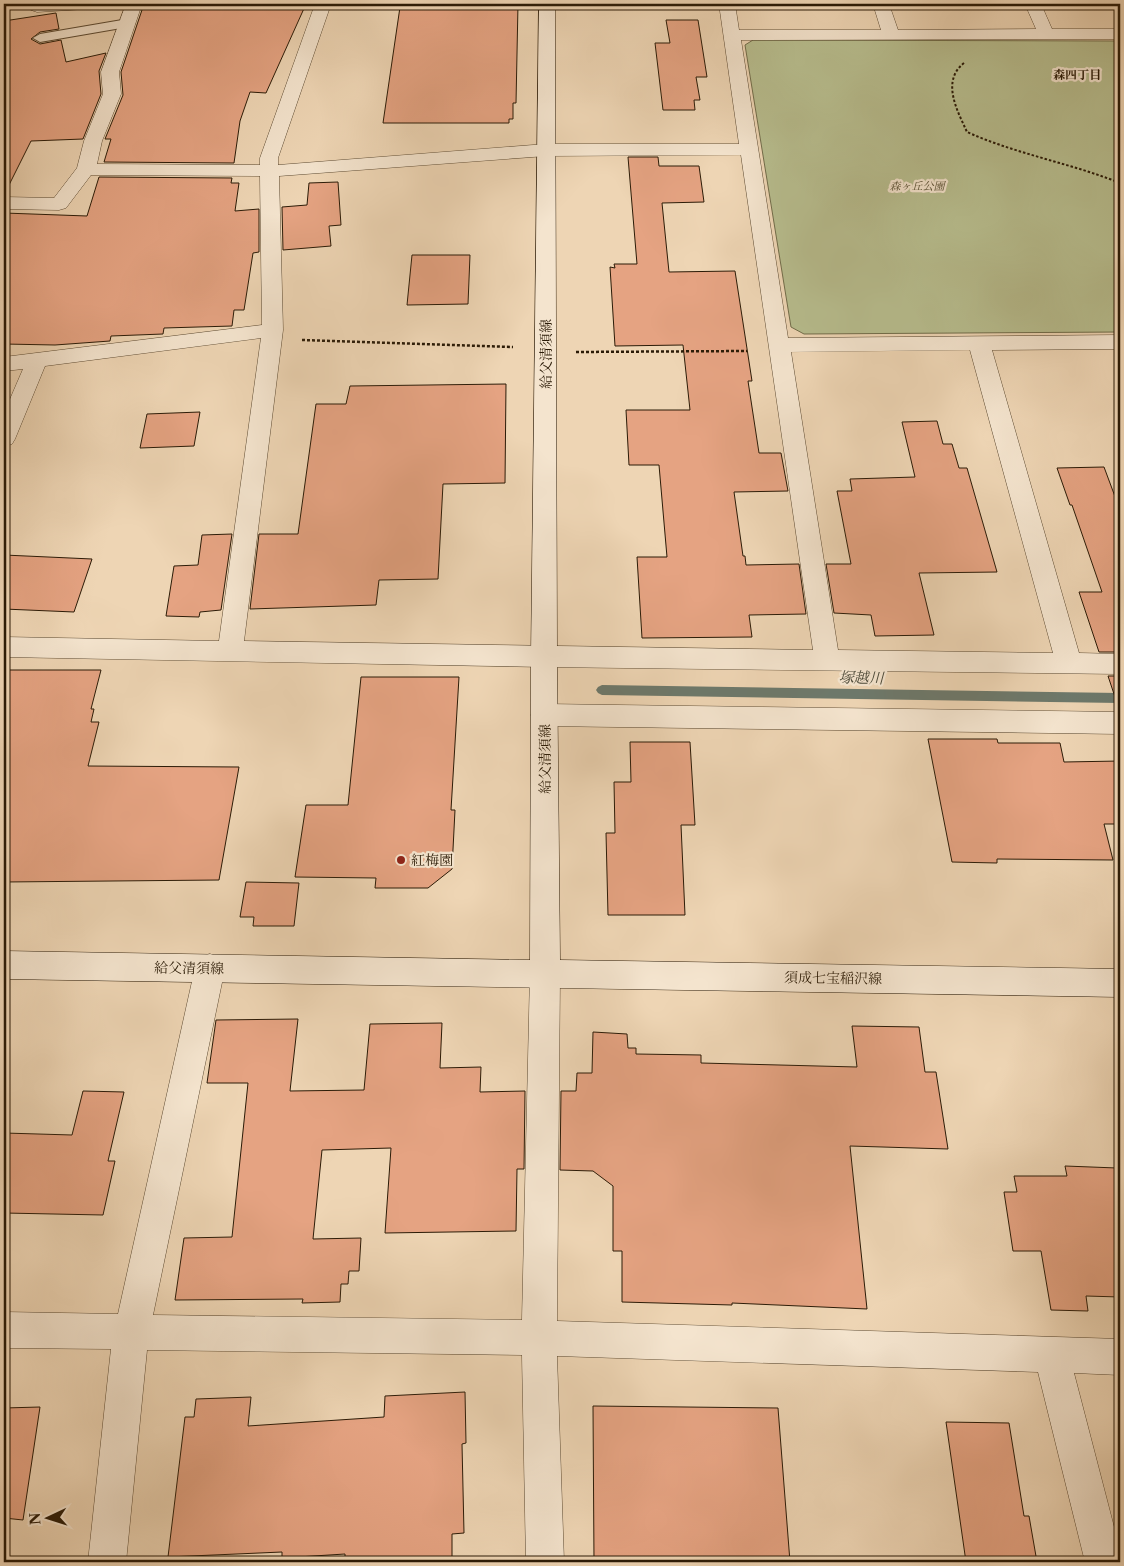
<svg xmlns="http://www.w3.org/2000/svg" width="1124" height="1566" viewBox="0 0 1124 1566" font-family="'Libre Caslon Text','Noto Serif JP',serif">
<rect width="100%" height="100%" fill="#eed5b4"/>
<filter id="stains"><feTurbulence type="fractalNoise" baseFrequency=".004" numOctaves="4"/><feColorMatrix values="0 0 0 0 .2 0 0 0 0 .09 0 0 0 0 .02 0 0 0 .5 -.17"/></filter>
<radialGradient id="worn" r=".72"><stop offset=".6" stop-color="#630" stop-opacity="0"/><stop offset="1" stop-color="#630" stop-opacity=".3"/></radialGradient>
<!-- green -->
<path fill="#b7bd8e" stroke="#716c4a" d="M753,40L1120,41V332L804,334L791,327L745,45Z"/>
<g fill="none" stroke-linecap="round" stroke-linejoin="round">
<!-- stream -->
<path fill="#6d796c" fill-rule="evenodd" d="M602,685L1120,693V703L602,695L598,693L596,690L598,687Z"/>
</g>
<!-- building -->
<g fill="#e5a382" stroke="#2b1b07">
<path d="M144,4H306L266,93L250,92L240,121L234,163L104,162L111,139H105L123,95L121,72Z"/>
<path d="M414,4H518L516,103H513V119H509V123H383L400,7H413Z"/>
<path d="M56,13L59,29L40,32L31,39L40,44L61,40L66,62L106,53L99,71L101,94L83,139L31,141L4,195V21Z"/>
<path d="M666,20H698L707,77H696L700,100H694L695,110H663L655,43H670Z"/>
<path d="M628,157H658L659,166H699L704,202L662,203L669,272L735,271L752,381H748L759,453H781L788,491L734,492L743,556H745L746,565L799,564L806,614L749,615L752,637L642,638L637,557H667L659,465H629L626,410H690L683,345L615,346L610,267L615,268L614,264H637Z"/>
<path d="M99,177L232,178L231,183H239L235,211L259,209V252L253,253L244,310H234L232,326L164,328L163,334L111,336L110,341L55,345L4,344V213L87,216Z"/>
<path d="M338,182L341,225L329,226L331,246L283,250L282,207L307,205L309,183Z"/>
<path d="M412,255H470L468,304L407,305Z"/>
<path d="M506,384L505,483L443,484L438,579L379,580L376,605L250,609L259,534H298L316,404H346L350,386Z"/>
<path d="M200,412L194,446L140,448L147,414Z"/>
<path d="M937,421L943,444H952L959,468H967L997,572L919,573L934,635L875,636L871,615L834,613L826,564H851L837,491H852L850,479L915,477L902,422Z"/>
<path d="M1104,467L1120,510V652H1099L1079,592H1102L1072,505H1070L1057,468Z"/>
<path d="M232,534L221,610L200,612L199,617L166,616L174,566L198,565L202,535Z"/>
<path d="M4,555L92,559L74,612L4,609Z"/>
<path d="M4,670H101L91,709H94L91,722H99L88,766L239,767L219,880L4,882Z"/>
<path d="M1108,676H1120V696L1115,697Z"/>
<path d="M361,677H459L451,810H455L452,869L428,888H375L376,878L295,877L306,805H348Z"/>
<path d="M928,739H997L998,743H1060L1064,762L1120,761V824H1104L1113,860L997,859V863L952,862Z"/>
<path d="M630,742H690L695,825H681L685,915H608L606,833H615L614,782H631Z"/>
<path d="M246,882L299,883L294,926H253L254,917H240Z"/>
<path d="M298,1019L290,1091L364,1090L370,1024L442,1023L440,1068L481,1067L480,1092L525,1091L524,1169H517L516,1231L385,1233L391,1148L322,1150L313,1239L361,1238L359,1271H349L348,1284H341L340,1302L302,1303L303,1299L175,1300L184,1238L232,1237L248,1083H207L216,1020Z"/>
<path d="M852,1026L919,1027L925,1072H936L948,1149L850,1146L867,1309L732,1303V1305L622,1302V1251H613V1186L593,1171L560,1170L561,1091H576L577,1073H592L593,1032L627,1034L628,1048H636V1054L701,1055V1063L857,1067Z"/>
<path d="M83,1091L124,1092L108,1161H115L103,1215L4,1213V1133L72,1135Z"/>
<path d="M1065,1166L1117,1168L1120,1184V1297L1086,1296L1088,1311L1051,1310L1041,1251H1013L1004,1192H1017L1014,1176H1067Z"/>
<path d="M465,1392L466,1443L462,1444L464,1533L452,1534V1559L380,1562V1558L345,1559V1554L282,1558V1552L168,1557L185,1417H194L196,1399L251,1397L248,1426L384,1417L385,1396Z"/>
<path d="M593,1406L778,1408L790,1562H594Z"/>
<path d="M40,1407L23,1520L4,1518V1408Z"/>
<path d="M946,1422L1009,1423L1024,1516H1029L1037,1562H966Z"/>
</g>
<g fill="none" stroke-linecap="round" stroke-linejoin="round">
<!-- lane casing -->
<g stroke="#5c4a32" stroke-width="2">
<path id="lane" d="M128,19L135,23L133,26L40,42L33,38L40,34Z"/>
</g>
<!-- street casing -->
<g stroke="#5c4a32" stroke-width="1">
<g id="street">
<path d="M28,4H93L91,7L85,9L37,12L31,10Z"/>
<path d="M126,4H142L119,72L121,94L102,141L97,164L260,165V158L315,4H331L278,158V165L546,144H739L719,4H735L739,30H881L873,4H889L898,30L1036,29L1025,4H1041L1052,29H1120V39L741,40L788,338L1120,335V349L992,350L1079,653L1120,654V674L544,667L4,657V637L219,641L261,338L45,366L15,439L12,444L4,447V413L23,369L4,371V357L262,325L260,176L91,175L66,208L59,210L4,209V197L54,198L77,168L84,141L103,94L101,72ZM741,155L813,650L244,641L283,330L279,176L546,156ZM970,350L1053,653L838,650L791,352Z"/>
<path d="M544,704L1120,712V734L544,726L535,723L531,715L535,707Z"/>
<path d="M210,954L221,958L225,968L153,1315L522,1320L530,974L534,964L545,960L556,964L560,974L557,1321L1120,1339V1375L1074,1373L1120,1550V1562H1085L1038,1372L557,1356L564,1562H526L522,1355L147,1350L126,1562H88L111,1349L4,1348V1312L118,1314L195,968L199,958Z"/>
</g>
</g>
<!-- secondary casing -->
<g stroke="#2b1b07" stroke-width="1">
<path id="secondary" d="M539,4H555L557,657L560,960L1120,969V997L4,979V951L530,960L531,657Z"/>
</g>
<!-- path-far1 -->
<path stroke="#2b1b07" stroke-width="2" stroke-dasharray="2.5 2" stroke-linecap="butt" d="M964,63C941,81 957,110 967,132C1016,154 1070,163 1120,183"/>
<!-- path -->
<g stroke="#2b1b07" stroke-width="2.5" stroke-dasharray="3 2" stroke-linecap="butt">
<path d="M302,340L513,347"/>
<path d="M576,352L747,351"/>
</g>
<!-- lane -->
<use href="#lane" fill="#f4e4ce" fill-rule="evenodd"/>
<!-- street -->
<use href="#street" fill="#f4e4ce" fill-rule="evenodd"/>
<!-- secondary -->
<use href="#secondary" fill="#f4e4ce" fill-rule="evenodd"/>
</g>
<!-- markers -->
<circle fill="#8f2418" stroke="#f4e4ce" stroke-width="2" cx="401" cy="860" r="5"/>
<g text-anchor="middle" stroke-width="4.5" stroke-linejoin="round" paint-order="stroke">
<!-- far-park labels -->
<g font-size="11" font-style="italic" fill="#554c30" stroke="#f4e4ce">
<text x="917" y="190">森ヶ丘公園</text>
</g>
<!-- far-neighbourhood labels -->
<g font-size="12" font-weight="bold" fill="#2b1b07" stroke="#f4e4ce">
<text x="1077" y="79">森四丁目</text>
</g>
<!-- street labels -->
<g font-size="14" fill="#2b1b07" stroke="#f4e4ce">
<text transform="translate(546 354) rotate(-90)" y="5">給父清須線</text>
<text transform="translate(545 759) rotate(-90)" y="5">給父清須線</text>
<text transform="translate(189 968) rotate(1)" y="5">給父清須線</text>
<text transform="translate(833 978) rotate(1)" y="5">須成七宝稲沢線</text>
</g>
<!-- poi labels -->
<g font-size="14" fill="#2b1b07" stroke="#f4e4ce" text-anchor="start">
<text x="411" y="865">紅梅園</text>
</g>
<!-- water labels -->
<g font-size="15" font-style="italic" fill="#4c4a3a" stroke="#f4e4ce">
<text transform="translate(861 678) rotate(1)" y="5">塚越川</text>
</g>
</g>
<!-- margin -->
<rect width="1124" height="1566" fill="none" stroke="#eed5b4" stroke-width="20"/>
<rect x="5" y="5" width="1114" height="1556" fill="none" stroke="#2b1b07" stroke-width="2.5"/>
<rect x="10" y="10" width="1104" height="1546" fill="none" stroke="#2b1b07"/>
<!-- north arrow -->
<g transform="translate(48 1518) rotate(266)" stroke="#f4e4ce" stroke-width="4" paint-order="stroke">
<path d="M0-4L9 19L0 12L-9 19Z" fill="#2b1b07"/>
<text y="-8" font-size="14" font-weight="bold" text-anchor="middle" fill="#2b1b07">N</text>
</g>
<rect width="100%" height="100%" filter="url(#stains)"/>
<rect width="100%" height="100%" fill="url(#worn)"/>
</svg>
